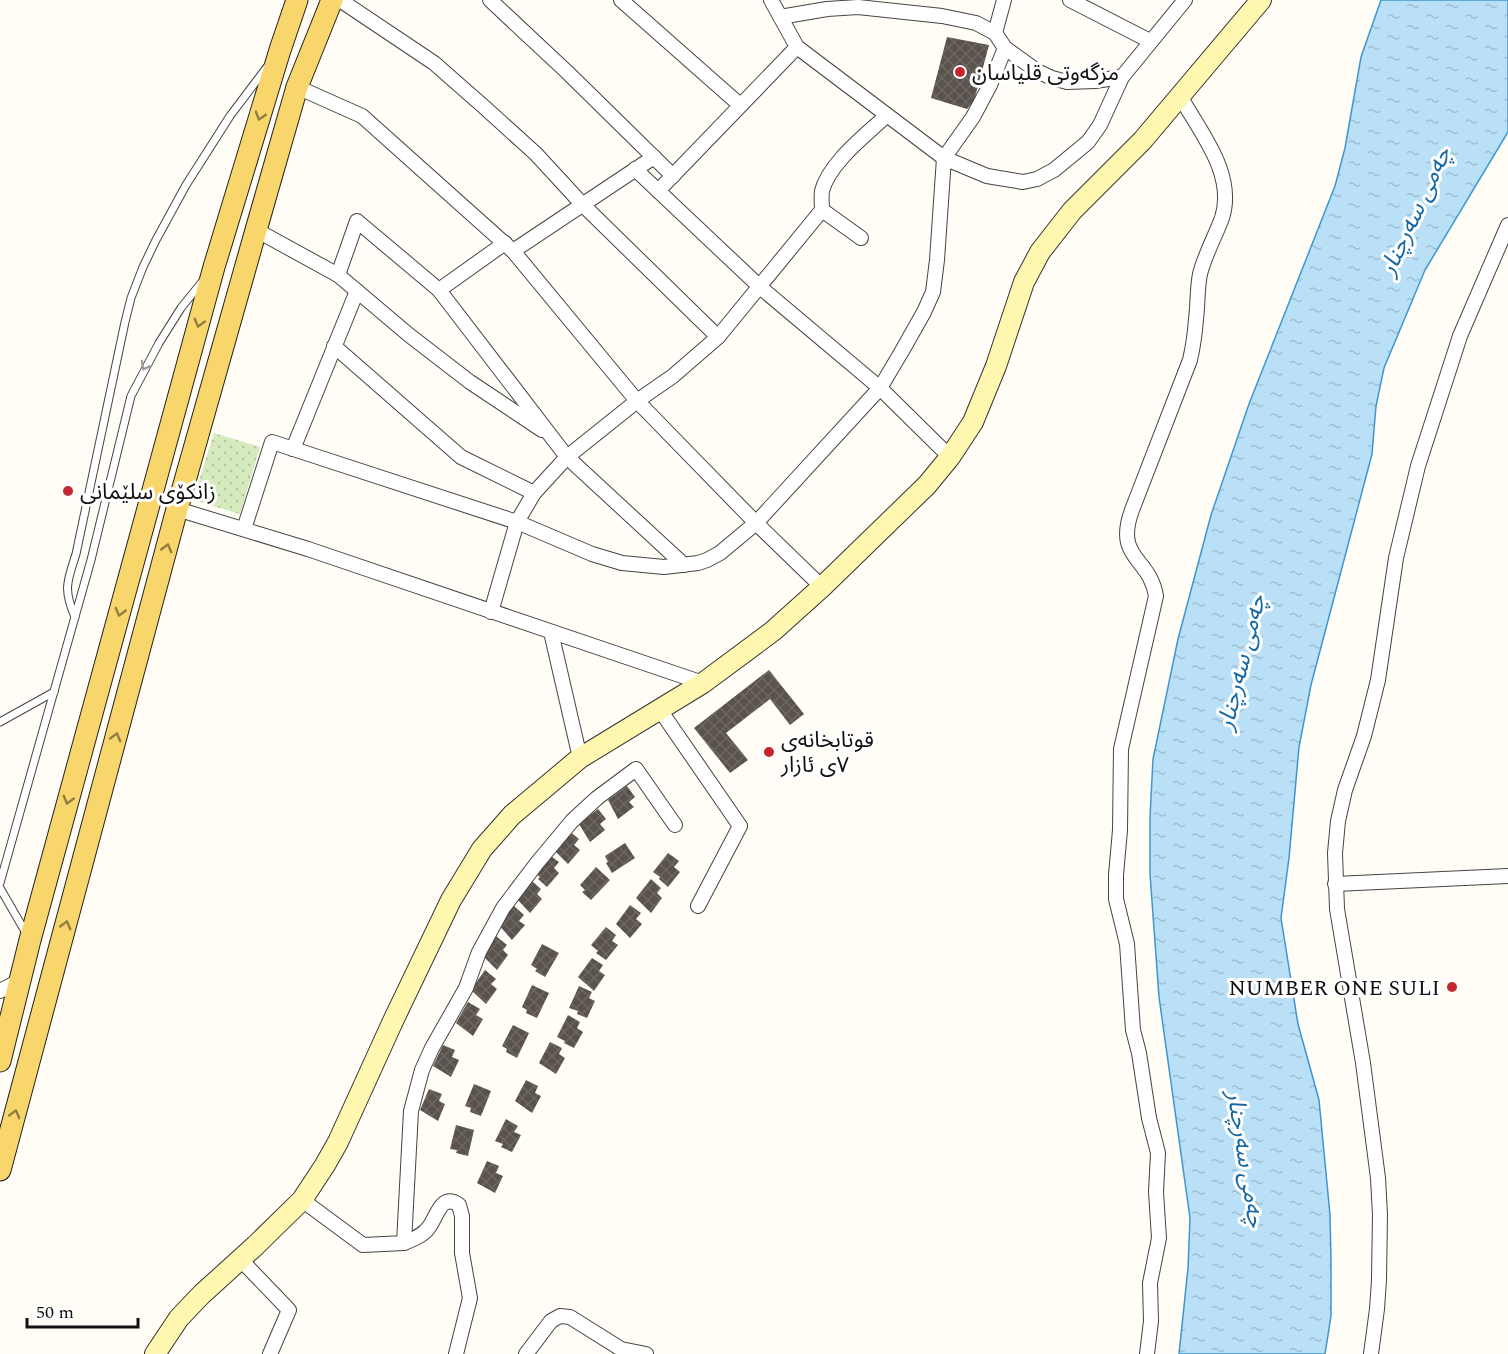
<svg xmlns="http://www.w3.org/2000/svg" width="1508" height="1354" viewBox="0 0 1508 1354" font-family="Spectral,'Noto Sans Arabic',serif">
<defs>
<pattern id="garden-dots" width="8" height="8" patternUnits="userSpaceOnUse" patternTransform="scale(1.5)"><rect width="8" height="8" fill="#d5ebbd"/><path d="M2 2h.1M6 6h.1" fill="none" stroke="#b6c8a1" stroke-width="1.8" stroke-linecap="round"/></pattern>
<pattern id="water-ripples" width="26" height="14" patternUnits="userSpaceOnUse" patternTransform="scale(1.5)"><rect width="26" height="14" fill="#b9e0f7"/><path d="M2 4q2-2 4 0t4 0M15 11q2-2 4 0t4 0" fill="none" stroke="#9ebfd3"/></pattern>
<pattern id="building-cross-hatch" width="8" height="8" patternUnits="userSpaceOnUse" patternTransform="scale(1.5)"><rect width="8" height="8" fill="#5a524d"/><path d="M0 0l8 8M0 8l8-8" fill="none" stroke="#6d6662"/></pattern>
</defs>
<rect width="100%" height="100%" fill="#fffdf5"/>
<!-- garden -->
<path fill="url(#garden-dots)" d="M214,433L260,447L240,514L193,500Z"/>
<!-- water -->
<path fill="url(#water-ripples)" stroke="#3f96cf" stroke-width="1.5" d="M1381,0H1508V132L1425,270L1384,368L1376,406L1372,454L1311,685L1299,747L1289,858L1281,918L1298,1024L1319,1100L1330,1215L1331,1260V1316L1325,1354H1179L1188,1268L1190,1218L1159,997L1150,874V817L1153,759L1178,639L1211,515L1249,404L1335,186L1345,148L1361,57Z"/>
<!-- building -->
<g fill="url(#building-cross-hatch)">
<path d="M947,37L989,45L974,101L967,109L931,98Z"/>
<path d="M769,670L804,714L790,725L770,699L726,733L748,760L730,773L694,728Z"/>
<path d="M627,786L635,797L629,802L634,807L618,819L608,800Z"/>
<path d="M598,809L606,819L600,824L605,830L590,842L579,824Z"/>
<path d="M569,831L579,839L574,845L580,850L568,864L553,849Z"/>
<path d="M625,843L635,858L612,873L606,863L608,862L605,856Z"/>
<path d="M668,853L679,861L674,867L680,872L668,887L659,879L660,877L653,872Z"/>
<path d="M548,854L559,862L554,868L559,873L547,887L538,879L540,877L533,872Z"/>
<path d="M596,867L610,880L591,900L582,892L585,890L580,885Z"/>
<path d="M651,879L661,888L657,893L662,898L651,913L636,898Z"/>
<path d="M531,880L541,889L537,894L542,899L530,913L516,898Z"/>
<path d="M630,905L641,913L636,919L642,924L630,938L616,924Z"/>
<path d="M514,906L524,915L519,921L525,925L512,940L498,924Z"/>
<path d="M606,927L616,935L612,941L618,945L606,960L596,953L598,951L591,945Z"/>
<path d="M496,936L507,945L503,950L508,955L497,970L482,955Z"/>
<path d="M542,944L559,953L545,977L535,971L537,969L531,965Z"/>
<path d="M592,958L603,965L599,971L605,975L594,991L578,977Z"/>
<path d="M485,970L496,979L491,984L497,989L486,1004L471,990Z"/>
<path d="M532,985L549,993L537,1018L526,1013L527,1010L522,1007Z"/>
<path d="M579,986L592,992L589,998L595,1001L587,1018L577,1014L578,1011L569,1008Z"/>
<path d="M468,1002L480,1009L476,1015L483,1019L473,1036L456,1023Z"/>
<path d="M568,1015L580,1022L577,1028L583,1032L574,1048L564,1043L565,1041L557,1037Z"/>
<path d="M513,1025L529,1033L517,1058L506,1052L507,1049L502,1046Z"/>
<path d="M550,1042L562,1048L559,1054L565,1058L556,1074L539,1063Z"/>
<path d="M443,1045L455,1050L452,1057L459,1060L451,1077L433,1066Z"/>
<path d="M526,1080L538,1086L535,1093L541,1096L532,1113L515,1101Z"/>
<path d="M474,1084L491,1091L481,1116L470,1112L471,1108L465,1106Z"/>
<path d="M429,1089L442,1094L439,1101L445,1104L438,1121L420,1110Z"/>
<path d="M506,1119L518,1126L514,1132L521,1135L512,1152L501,1147L503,1144L495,1141Z"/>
<path d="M456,1125L474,1130L468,1156L456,1153L457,1150L450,1149Z"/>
<path d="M487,1161L499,1166L496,1173L503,1176L495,1193L477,1183Z"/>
</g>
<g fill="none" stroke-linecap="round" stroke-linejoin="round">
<!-- lane casing -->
<g stroke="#444" stroke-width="9">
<g id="lane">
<path d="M75,617C63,589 67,582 76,554L125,322L131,298L143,267L156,240L186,185L230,116L267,67"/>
<path d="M0,722L54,692"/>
<path d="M0,883L91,560L131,396L159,343L181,308L202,282"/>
<path d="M0,888L26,933"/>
</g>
</g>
<!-- street casing -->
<g stroke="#444" stroke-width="16">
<g id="street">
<path d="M340,0L434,63L483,106L536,154L582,204L718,337"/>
<path d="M490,0L566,71L673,176"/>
<path d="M621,0L740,105"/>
<path d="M771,0L797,47L944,158L973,117L990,85L1005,48"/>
<path d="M1070,0L1150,41"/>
<path d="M780,17L827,9L858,7L942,16L976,23L995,33L1005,48L1037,71L1052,78L1067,82L1095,81L1122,77"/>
<path d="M995,33L1004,0"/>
<path d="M297,87L362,116L513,251L637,401L756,523L822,587"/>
<path d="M635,169L760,287L880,388L950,457"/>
<path d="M658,191L797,47"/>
<path d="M822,210L861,238"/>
<path d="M256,230L338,275L409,335L470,382L542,430"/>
<path d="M513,251L654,157"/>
<path d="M338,275L357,221L439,290L567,457L684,565"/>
<path d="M439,290L505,243"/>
<path d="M334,346L461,457L534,493"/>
<path d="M293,449L357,291"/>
<path d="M177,509L308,549L703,683"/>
<path d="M244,529L272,442L517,522L592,554L622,563L664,567L698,563L707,560L720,553L756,523L880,388L902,351L924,312L933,292L937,260L944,158L987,176L1023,182L1037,179L1054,170L1088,142L1100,125L1122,77L1185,0"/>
<path d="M491,612L517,522L534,493L567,457L637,401L673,376L718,337L822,210C822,204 821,197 822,191C829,163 866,135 886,116"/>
<path d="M551,632L580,758"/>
<path d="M660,710L740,826L698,906"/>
<path d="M1335,884L1508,876"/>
<path d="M0,991L21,980"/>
<path d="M302,1200L363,1245L404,1243L411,1111L422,1070L432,1048L466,988L479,952L503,908L537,863L572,821L597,798L636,769L675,825"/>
<path d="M404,1243C413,1239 423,1236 429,1227C437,1217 441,1192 459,1205L462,1216V1253L470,1298L456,1354"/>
<path d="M240,1259L289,1310L270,1354"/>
<path d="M526,1354L551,1321L560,1316L570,1317L621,1349L646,1354"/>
<path d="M1147,1354L1151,1321L1150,1283L1159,1238L1156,1192L1158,1153L1149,1118L1139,1053L1133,1030L1127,944L1116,899V875L1120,830L1121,749L1156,596C1150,557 1114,559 1132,510L1190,360C1193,347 1195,333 1196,319C1198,304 1197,289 1200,274C1205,254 1215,237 1222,218C1236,174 1200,132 1180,96"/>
<path d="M1371,1354L1377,1309L1379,1280L1380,1215L1378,1178L1363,1063L1337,909L1335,853L1338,821L1345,790L1364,736L1378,680L1396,558L1418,466L1460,336L1508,225"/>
</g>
</g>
<!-- secondary casing -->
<g stroke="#333" stroke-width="22">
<path id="secondary" d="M155,1354L179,1318L202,1294L255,1246L302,1200L325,1165L338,1142L393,1021L451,900L482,849L512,815L580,758L703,683L773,631L822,587L927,485L950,457L973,422L996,366L1024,282L1040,252L1072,211L1142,141L1261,0"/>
</g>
<!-- primary casing -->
<g stroke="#222" stroke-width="23">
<g id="primary">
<path d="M0,1061L30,940L214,267L280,50L297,0"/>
<path d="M0,1170L177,509L256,230L297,87L332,0"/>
</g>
</g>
<!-- lane -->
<use href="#lane" stroke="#fff" stroke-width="7"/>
<!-- street -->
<use href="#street" stroke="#fff" stroke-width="14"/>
<!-- secondary -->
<use href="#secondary" stroke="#fff6b0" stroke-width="20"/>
<!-- primary -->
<use href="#primary" stroke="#f9d66b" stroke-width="21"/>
</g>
<!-- one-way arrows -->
<defs><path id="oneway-chevron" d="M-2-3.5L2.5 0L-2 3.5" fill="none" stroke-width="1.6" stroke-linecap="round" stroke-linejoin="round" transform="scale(1.5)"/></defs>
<g stroke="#917d42">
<use href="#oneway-chevron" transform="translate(260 116) rotate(107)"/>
<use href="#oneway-chevron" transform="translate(199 323) rotate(105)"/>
<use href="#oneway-chevron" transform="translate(167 548) rotate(-75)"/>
<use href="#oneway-chevron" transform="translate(120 612) rotate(105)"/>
<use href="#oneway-chevron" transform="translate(116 737) rotate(-75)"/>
<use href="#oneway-chevron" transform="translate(68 800) rotate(105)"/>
<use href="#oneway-chevron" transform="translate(66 925) rotate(-75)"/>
<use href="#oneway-chevron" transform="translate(15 1114) rotate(-75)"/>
</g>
<use stroke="#a0a0a0" href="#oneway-chevron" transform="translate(145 366) rotate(119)"/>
<!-- markers -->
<g fill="#c4262e" stroke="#fff" stroke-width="2">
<circle cx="960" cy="72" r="6"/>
<circle cx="68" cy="491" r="6"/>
<circle cx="769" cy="752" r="6"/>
<circle cx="1452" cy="987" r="6"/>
</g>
<g text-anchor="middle" stroke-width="6" stroke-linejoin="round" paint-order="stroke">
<!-- poi labels -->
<g font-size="22" fill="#111" stroke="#fff" text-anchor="start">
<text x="972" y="80">مزگەوتی قلیاسان</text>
<text x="80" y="499">زانکۆی سلێمانی</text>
<text x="781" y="747">قوتابخانەی<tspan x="781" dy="25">٧ی ئازار</tspan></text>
<text x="1440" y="995" text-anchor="end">NUMBER ONE SULI</text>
</g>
<!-- water labels -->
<g font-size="24" font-style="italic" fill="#1768a6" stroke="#fff">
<text transform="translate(1415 211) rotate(-65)" y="8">چەمی سەرچنار</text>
<text transform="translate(1241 662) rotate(-76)" y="8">چەمی سەرچنار</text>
<text transform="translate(1246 1159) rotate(81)" y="8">چەمی سەرچنار</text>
</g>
</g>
<!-- scale -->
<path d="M27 1318v9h111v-9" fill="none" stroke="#111111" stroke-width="3"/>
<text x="36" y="1318" font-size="18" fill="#111111" stroke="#ffffff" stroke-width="4.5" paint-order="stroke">50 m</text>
</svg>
